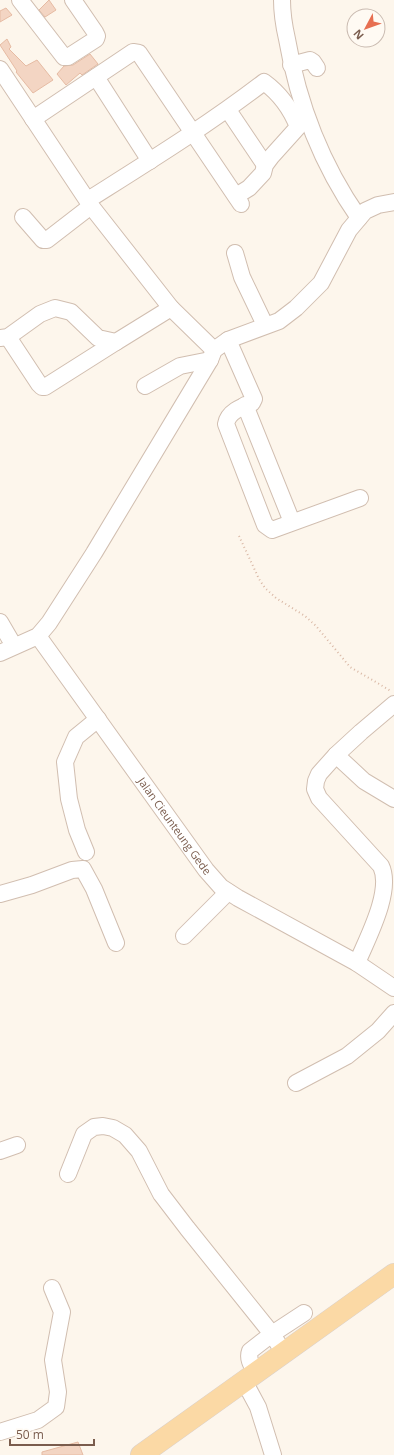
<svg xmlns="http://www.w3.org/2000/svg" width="394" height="1455" viewBox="0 0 394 1455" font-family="'Open Sans',sans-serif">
<rect width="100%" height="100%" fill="#fdf6ec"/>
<!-- building -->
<g fill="#f3d5c3" stroke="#e6bba3">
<path d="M49,0L56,10L45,17L39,10Z"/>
<path d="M6,8L12,15L0,22V11Z"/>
<path d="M7,39L11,47L9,49L26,66L37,60L53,80L33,93L16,72L17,71L0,45Z"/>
<path d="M90,54L98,64L82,75L80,73L66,85L57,74L64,66L73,65Z"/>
<path d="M78,1442L83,1455H42V1452Z"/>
</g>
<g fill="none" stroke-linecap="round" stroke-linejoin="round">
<!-- minor casing -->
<g stroke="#d1beb0" stroke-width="18">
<g id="minor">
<path d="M20,0L64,57H68L96,39L97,36L95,32L73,0"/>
<path d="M282,0C282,13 284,26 287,39C298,103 322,165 359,218"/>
<path d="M291,65L310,60L313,62L317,68"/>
<path d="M0,69L91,206L171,308L214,350"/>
<path d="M96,77L150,161"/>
<path d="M228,110L265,165"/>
<path d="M33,119L133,52L139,53L241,204"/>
<path d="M88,200C148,162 208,125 264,82C279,93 291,109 298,127L271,157L265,165L263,173L249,188L236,196"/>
<path d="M23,217L43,240H47L91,206"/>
<path d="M235,253L242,277L265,325"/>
<path d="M8,337L39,384L42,387H45L116,342"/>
<path d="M0,338L8,337L40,314L55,308L71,312L98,338L116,342L171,308"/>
<path d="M228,340L254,399L252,403C241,407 228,412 226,424L265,525L272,530L360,498"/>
<path d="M145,386L180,366L210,360"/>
<path d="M245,405L292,522"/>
<path d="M0,622L14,646"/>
<path id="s1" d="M38,636L206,870L221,887L238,898L357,963L394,988"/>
<path d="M0,653L38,636L49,623L94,553L210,360L214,350L228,340L279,321L296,308L321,283L349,230L365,211L378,205L394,202"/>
<path d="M336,755L364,781L394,799"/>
<path d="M86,852L77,830L69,799L65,762L76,737L98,719"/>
<path d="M0,894L32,885L72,870L83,869L94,889L116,943"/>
<path d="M184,936L228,892"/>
<path d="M357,963C367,939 393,891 381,866L319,798L315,789L316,781L319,774L336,755L361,732L394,704"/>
<path d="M296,1083L347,1056L378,1031L394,1013"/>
<path d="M0,1151L17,1145"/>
<path d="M68,1174L84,1134L94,1127L103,1126L113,1128L125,1135L139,1151L161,1194L187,1228L272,1334L284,1353"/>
<path d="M256,1373C252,1366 247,1359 250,1351L272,1334L304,1313"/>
<path d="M244,1381L258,1407L273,1455"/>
<path d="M0,1432L38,1420L56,1407L58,1392L53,1360L62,1312L52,1288"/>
</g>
</g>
<!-- major casing -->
<g stroke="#dad1cd" stroke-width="22">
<path id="major" d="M141,1455L394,1274"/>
</g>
<!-- path -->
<path stroke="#d9b8a5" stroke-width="2" stroke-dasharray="1 3" stroke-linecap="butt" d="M239,536L259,579L265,588L276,598L305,616L316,626L350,667L391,691"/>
<!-- minor -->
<use href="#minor" stroke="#fff" stroke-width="16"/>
<!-- major -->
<use href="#major" stroke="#fbd9a5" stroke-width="21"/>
</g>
<g text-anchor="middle" stroke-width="3" stroke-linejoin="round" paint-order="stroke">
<!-- street labels -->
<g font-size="11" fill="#7a5c4d" stroke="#fffaf3">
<text dy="4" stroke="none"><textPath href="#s1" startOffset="234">Jalan Cieunteung Gede</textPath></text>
</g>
</g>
<!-- north arrow -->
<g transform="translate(366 28) rotate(229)"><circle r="19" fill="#fffaf3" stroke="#cabbb1"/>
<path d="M0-3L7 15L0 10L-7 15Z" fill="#e76f51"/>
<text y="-6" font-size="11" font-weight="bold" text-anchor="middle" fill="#7a5c4d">N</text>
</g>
<!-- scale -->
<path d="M10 1439v6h84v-6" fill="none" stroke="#7a5c4d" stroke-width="2"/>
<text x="16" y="1439" font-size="12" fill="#7a5c4d" stroke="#fffaf3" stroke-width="3" paint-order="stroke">50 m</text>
</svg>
